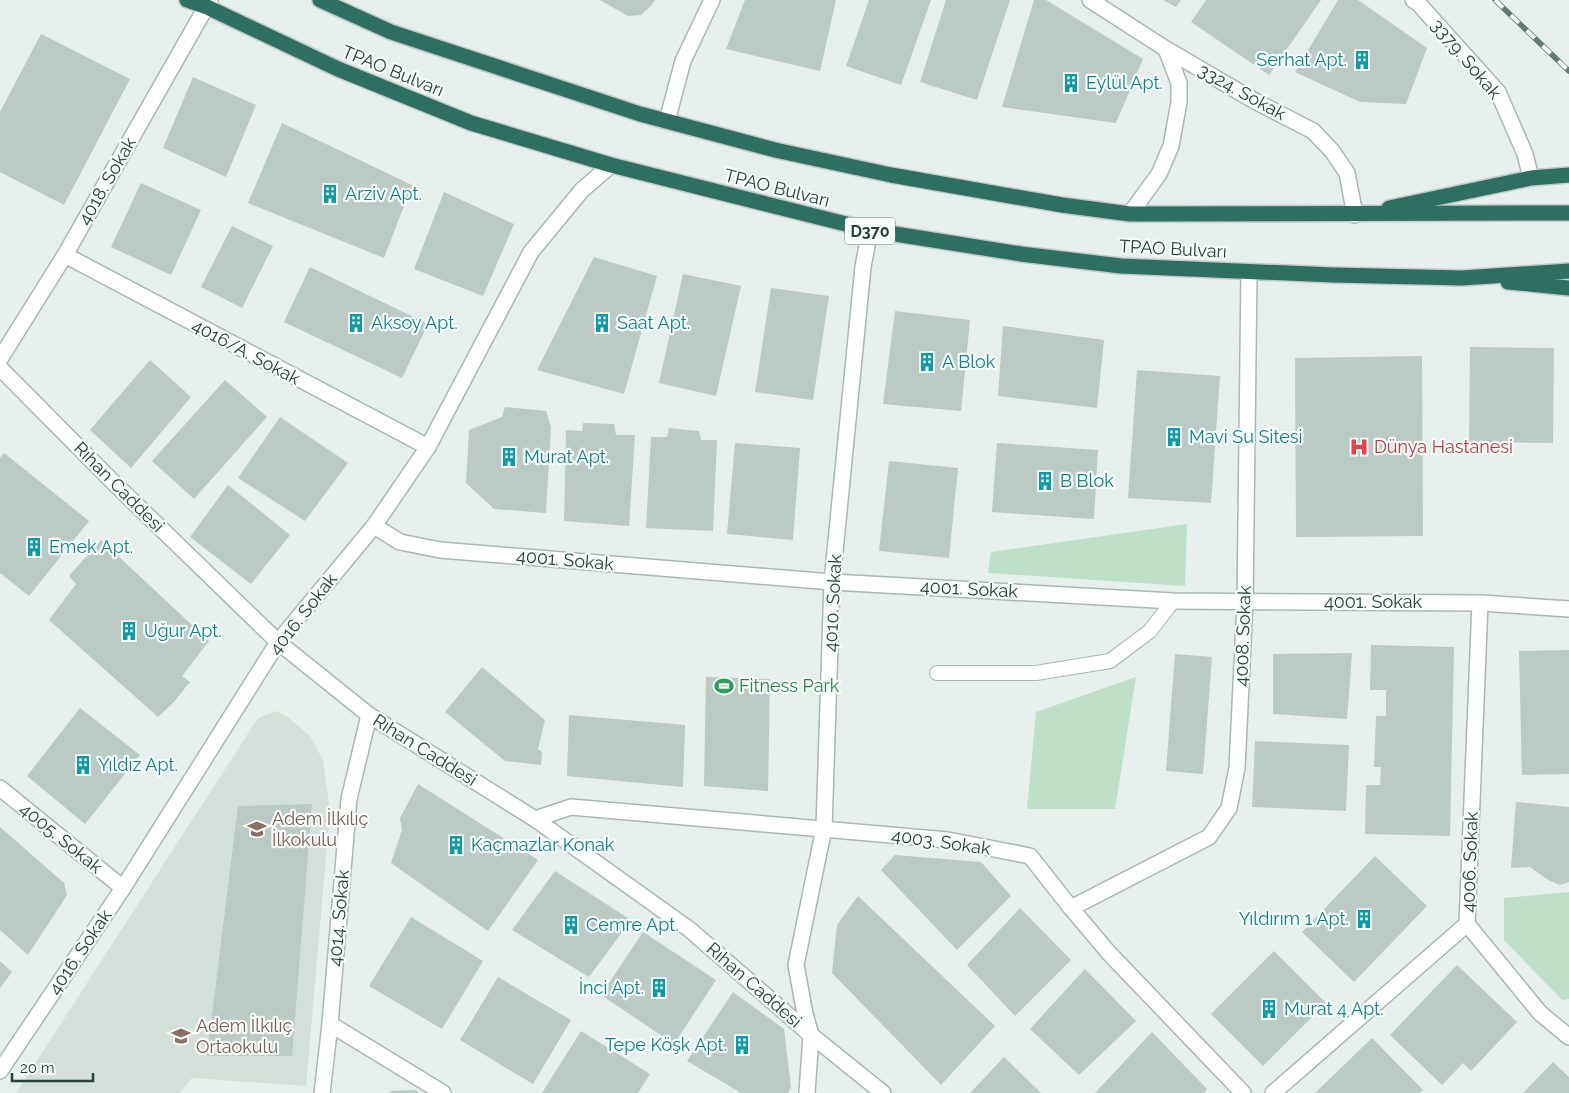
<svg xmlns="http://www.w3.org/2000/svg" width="1569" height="1093" viewBox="0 0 1569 1093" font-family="Raleway,sans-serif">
<rect width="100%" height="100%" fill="#e6efeb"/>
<!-- built -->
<path fill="#d4dfda" d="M276,711L289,718L310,736L323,760L330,811L306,1086L192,1078L180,1093H16L258,718Z"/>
<!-- green -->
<g fill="#bfe0c8">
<path d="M1187,524L1185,586L988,573L991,552Z"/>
<path d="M1136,677L1115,809H1027L1036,712Z"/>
<path d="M1569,892V999L1562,1000L1504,940V898Z"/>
</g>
<!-- building -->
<g fill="#bbcac4">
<path d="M600,0H655L651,6L641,15L628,16Z"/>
<path d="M745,0H836L820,71L726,49Z"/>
<path d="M869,0H931L901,85L846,66Z"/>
<path d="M946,0H1010L977,100L920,82Z"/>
<path d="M1034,0H1046L1143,59L1116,123L1002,107Z"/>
<path d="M1163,0H1181L1176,7Z"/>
<path d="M1206,0H1321L1269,75L1191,22Z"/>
<path d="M1338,0H1358L1427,48L1406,104L1360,102L1295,72Z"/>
<path d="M41,34L130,79L64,205L0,172V112Z"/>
<path d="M193,77L256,105L226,177L163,148Z"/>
<path d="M282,123L412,185L384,258L248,203Z"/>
<path d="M141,183L201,210L171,275L111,247Z"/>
<path d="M444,192L514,224L483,296L414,269Z"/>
<path d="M232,226L273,246L242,308L201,287Z"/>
<path d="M594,257L657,276L624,394L537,370Z"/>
<path d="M310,267L428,324L402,378L284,322Z"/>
<path d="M683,274L741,286L716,396L659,383Z"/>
<path d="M771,288L829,296L813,400L755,392Z"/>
<path d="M895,311L970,320L961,411L883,404Z"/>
<path d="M1003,326L1104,340L1097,408L998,396Z"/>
<path d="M1470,347L1554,348L1553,443L1469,442Z"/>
<path d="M1422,356L1423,536L1296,537L1295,358Z"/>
<path d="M150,360L191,397L131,468L90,430Z"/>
<path d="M1137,370L1220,376L1211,503L1128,498Z"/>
<path d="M225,380L267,417L194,499L152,461Z"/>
<path d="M505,407L546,411L551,427L546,513L494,509L466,483L469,430L502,417Z"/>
<path d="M280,417L348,463L305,521L238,478Z"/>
<path d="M583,423L614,424L616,435H635L629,526L564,521L566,430L582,431Z"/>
<path d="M669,428L699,431L701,440H717L713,531L646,528L651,437H667Z"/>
<path d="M735,443L800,448L793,540L727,534Z"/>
<path d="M997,443L1098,450L1094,519L992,512Z"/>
<path d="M4,453L89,521L29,596L0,573V458Z"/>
<path d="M889,461L958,468L949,558L879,551Z"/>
<path d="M228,485L290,535L251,584L190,537Z"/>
<path d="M101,540L209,641L182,676L190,682L173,703L158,717L49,620L76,584L69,576Z"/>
<path d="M1371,645L1454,647L1450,836L1365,834L1366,785H1380L1381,767H1374L1376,716H1386V690H1370Z"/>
<path d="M1569,650V774L1522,775L1519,651Z"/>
<path d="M1352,653L1347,719L1273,714V654Z"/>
<path d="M1175,654L1212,657L1203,774L1166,771Z"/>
<path d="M482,667L545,720L538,749L542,752L541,765L505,761L445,712Z"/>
<path d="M706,677L770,679L768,791L704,786Z"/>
<path d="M80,708L140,755L85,824L27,776Z"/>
<path d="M569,715L685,725L683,787L567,776Z"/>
<path d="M1255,741L1349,745L1346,811L1252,807Z"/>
<path d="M418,784L538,860L488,931L391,863L402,830L400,818Z"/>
<path d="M1516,802L1569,807V882L1560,885L1548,880L1530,867L1511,868Z"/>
<path d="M312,804L292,1056H207L238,806Z"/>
<path d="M0,827L64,883L67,895L28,955L0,930Z"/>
<path d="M895,855L981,862L1011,896L957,950L881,870Z"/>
<path d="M1375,856L1427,906L1354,982L1302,932Z"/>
<path d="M555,871L631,920L589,977L512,930Z"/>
<path d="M858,896L995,1026L941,1085L832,973L837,925Z"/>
<path d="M1020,908L1071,960L1015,1016L967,965Z"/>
<path d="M411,917L483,961L442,1029L369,986Z"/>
<path d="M643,932L716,980L674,1044L601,995Z"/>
<path d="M1274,951L1326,1003L1263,1066L1211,1014Z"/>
<path d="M0,961L12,972L0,988Z"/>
<path d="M1457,965L1517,1022L1471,1071L1463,1063L1442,1085L1390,1035Z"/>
<path d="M1085,969L1136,1021L1079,1075L1030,1029Z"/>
<path d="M498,977L571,1020L533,1084L460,1040Z"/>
<path d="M733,992L784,1029L791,1087L788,1093H741L687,1061Z"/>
<path d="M581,1031L650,1074L638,1093H542Z"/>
<path d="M1152,1032L1207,1089L1204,1093H1095Z"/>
<path d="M1372,1038L1423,1090L1419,1093H1315Z"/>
<path d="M1004,1057L1041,1093H970Z"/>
<path d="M1553,1062L1569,1077V1093H1523Z"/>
<path d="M416,1090L419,1093H389L392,1091Z"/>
</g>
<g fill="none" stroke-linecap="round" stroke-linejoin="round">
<!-- lane casing -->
<g stroke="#a8b8b2" stroke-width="16">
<path id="lane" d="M937,673H1036L1110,661L1150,631L1173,601"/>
</g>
<!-- street casing -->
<g stroke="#a8b8b2" stroke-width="18">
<g id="street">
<path d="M1090,0L1166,49L1253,100L1313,131L1332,151L1347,173L1355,215"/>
<path d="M1413,0L1418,3L1498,92L1525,154L1531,178"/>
<path d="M667,121L683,61L712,0"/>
<path d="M1130,214L1159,174L1171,146L1179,102V83L1166,49"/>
<path d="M65,255L428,447"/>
<path d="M0,359L65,255L210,0"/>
<path d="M374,526L400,542L440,550L832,582L1173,601L1480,603L1569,609"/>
<path d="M0,788L123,888"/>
<path d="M535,819L571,807L948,840L1030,856L1071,908L1108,952L1243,1093"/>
<path d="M1071,908L1209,837L1229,808L1237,768L1245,602L1249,272"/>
<path d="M1467,924L1540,1013L1569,1037"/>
<path d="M330,1024L443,1093"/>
<path d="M0,1071L123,888L278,642L374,526L428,447L531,252L582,190L611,165"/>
<path d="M322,1093L330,1024L349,799L369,715"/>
<path d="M807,1093L811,1035L805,1014L796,965L824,828L832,582L863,267L870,230"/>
<path d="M1273,1093L1467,924L1480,603"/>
</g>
</g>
<!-- secondary casing -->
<g stroke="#a4bbb3" stroke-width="18">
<path id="secondary" d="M0,368L114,483L278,642L369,715L535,819L689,929L811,1035L883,1093"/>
</g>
<!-- highway casing -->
<g stroke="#c2cac8" stroke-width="18">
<g id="highway">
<path d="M187,0L207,7L338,69L471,123L611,165L870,230L1021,254L1121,266L1333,275L1462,278L1569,271"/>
<path d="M320,0L391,32L640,114L775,150L891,175L1062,205L1130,214L1569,213"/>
<path d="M1389,208L1531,178L1569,175"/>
<path d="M1508,282L1569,288"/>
</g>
</g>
<!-- lane -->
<use href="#lane" stroke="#fff" stroke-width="14"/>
<!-- street -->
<use href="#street" stroke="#fff" stroke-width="15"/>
<!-- secondary -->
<use href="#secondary" stroke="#fff" stroke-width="15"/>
<!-- highway -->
<use href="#highway" stroke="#2f6f62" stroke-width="15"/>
<!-- rail casing -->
<g stroke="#5f7d75" stroke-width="5.5">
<path id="rail" d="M1495,0L1569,71"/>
</g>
<!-- rail -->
<use href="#rail" stroke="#f7fbf9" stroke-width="4" stroke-dasharray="11" stroke-linecap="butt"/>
</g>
<!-- icons -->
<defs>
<g id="building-bare" transform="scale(1.5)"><path d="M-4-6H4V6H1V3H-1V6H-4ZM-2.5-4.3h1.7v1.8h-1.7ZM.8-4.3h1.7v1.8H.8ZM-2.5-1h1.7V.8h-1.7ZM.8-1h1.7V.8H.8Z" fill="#0f9aa8" stroke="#f7fbf9" stroke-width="2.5" paint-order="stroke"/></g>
<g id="hospital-bare" transform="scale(1.5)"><path d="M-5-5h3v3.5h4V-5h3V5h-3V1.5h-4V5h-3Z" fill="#e0444e" stroke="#f7fbf9" stroke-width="2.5" paint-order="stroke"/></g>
<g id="stadium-bare" transform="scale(1.5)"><path d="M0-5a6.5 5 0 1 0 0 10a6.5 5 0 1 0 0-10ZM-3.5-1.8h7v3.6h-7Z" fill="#2e9e5b" stroke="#f7fbf9" stroke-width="2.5" paint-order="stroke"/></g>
<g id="school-bare" transform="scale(1.5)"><path d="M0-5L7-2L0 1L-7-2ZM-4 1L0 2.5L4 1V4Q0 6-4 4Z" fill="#8d6e63" stroke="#f7fbf9" stroke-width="2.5" paint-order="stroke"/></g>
</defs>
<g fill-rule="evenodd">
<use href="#building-bare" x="1362" y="60"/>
<use href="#building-bare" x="1071" y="83"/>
<use href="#building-bare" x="330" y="194"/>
<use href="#building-bare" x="356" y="323"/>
<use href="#building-bare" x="602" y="323"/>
<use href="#building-bare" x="927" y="362"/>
<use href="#building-bare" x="1174" y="437"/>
<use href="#hospital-bare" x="1359" y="447"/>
<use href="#building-bare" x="509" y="457"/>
<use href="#building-bare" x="1045" y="481"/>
<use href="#building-bare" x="34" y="547"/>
<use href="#building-bare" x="129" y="631"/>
<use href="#stadium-bare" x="724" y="686"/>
<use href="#building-bare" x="83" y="765"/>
<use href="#school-bare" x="257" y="829"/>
<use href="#building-bare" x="456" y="845"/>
<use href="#building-bare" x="1364" y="919"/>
<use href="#building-bare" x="571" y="925"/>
<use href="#building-bare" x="659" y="988"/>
<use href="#building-bare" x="1269" y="1009"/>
<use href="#school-bare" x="181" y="1036"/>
<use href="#building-bare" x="742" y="1045"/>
</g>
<g text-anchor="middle" stroke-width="4.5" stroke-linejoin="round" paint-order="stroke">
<!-- shield labels -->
<rect fill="#f7fbf9" stroke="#637a73" stroke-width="1" x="845" y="217.5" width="50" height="27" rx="4"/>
<g font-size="16" font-weight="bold" fill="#24423a">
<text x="870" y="237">D370</text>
</g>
<!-- street labels -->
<g font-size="18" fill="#24423a" stroke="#f7fbf9">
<text transform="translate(1466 59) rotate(50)" y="6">3379. Sokak</text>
<text transform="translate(393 71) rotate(22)" y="6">TPAO Bulvarı</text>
<text transform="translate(1242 92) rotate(29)" y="6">3324. Sokak</text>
<text transform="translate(107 181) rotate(-60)" y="6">4018. Sokak</text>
<text transform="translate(777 188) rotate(14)" y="6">TPAO Bulvarı</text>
<text transform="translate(1173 249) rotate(3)" y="6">TPAO Bulvarı</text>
<text transform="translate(246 352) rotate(28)" y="6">4016/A. Sokak</text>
<text transform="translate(119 487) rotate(45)" y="6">Rıhan Caddesi</text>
<text transform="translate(565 560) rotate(5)" y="6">4001. Sokak</text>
<text transform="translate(969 589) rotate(3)" y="6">4001. Sokak</text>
<text x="1373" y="608">4001. Sokak</text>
<text transform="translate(833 603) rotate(-87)" y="6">4010. Sokak</text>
<text transform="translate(303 614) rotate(-52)" y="6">4016. Sokak</text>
<text transform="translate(1243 636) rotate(-88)" y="6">4008. Sokak</text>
<text transform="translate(425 750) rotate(32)" y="6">Rıhan Caddesi</text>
<text transform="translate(61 838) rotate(39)" y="6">4005. Sokak</text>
<text transform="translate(941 842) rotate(8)" y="6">4003. Sokak</text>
<text transform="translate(1470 862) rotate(-88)" y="6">4006. Sokak</text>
<text transform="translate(339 918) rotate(-85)" y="6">4014. Sokak</text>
<text transform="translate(80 952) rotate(-56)" y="6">4016. Sokak</text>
<text transform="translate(754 985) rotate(41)" y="6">Rıhan Caddesi</text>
</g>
<!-- culture labels -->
<g font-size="18" fill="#0d838f" stroke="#f7fbf9" text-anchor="start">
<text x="1347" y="66" text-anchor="end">Serhat Apt.</text>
<text x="1086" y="89">Eylül Apt.</text>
<text x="345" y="200">Arziv Apt.</text>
<text x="371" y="329">Aksoy Apt.</text>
<text x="617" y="329">Saat Apt.</text>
<text x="942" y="368">A Blok</text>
<text x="1189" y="443">Mavi Su Sitesi</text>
<text x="524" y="463">Murat Apt.</text>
<text x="1060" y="487">B Blok</text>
<text x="49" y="553">Emek Apt.</text>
<text x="144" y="637">Uğur Apt.</text>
<text x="98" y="771">Yıldız Apt.</text>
<text x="471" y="851">Kaçmazlar Konak</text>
<text x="1349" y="925" text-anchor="end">Yıldırım 1 Apt.</text>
<text x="586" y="931">Cemre Apt.</text>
<text x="644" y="994" text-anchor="end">İnci Apt.</text>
<text x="1284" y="1015">Murat 4 Apt.</text>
<text x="727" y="1051" text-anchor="end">Tepe Köşk Apt.</text>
</g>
<!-- health labels -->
<g font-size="18" fill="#be3a42" stroke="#f7fbf9" text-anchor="start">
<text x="1374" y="453">Dünya Hastanesi</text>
</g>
<!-- leisure labels -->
<g font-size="18" fill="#27864d" stroke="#f7fbf9" text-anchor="start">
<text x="739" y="692">Fitness Park</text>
</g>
<!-- education labels -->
<g font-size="18" fill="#785e54" stroke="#f7fbf9" text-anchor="start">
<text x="272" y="825">Adem İlkılıç<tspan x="272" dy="21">İlkokulu</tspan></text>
<text x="196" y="1032">Adem İlkılıç<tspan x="196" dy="21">Ortaokulu</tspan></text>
</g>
</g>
<!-- scale -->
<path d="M12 1073v8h81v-8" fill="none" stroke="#24423a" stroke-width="2.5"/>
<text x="20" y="1073" font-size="15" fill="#24423a" stroke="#f7fbf9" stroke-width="4" paint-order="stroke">20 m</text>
</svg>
